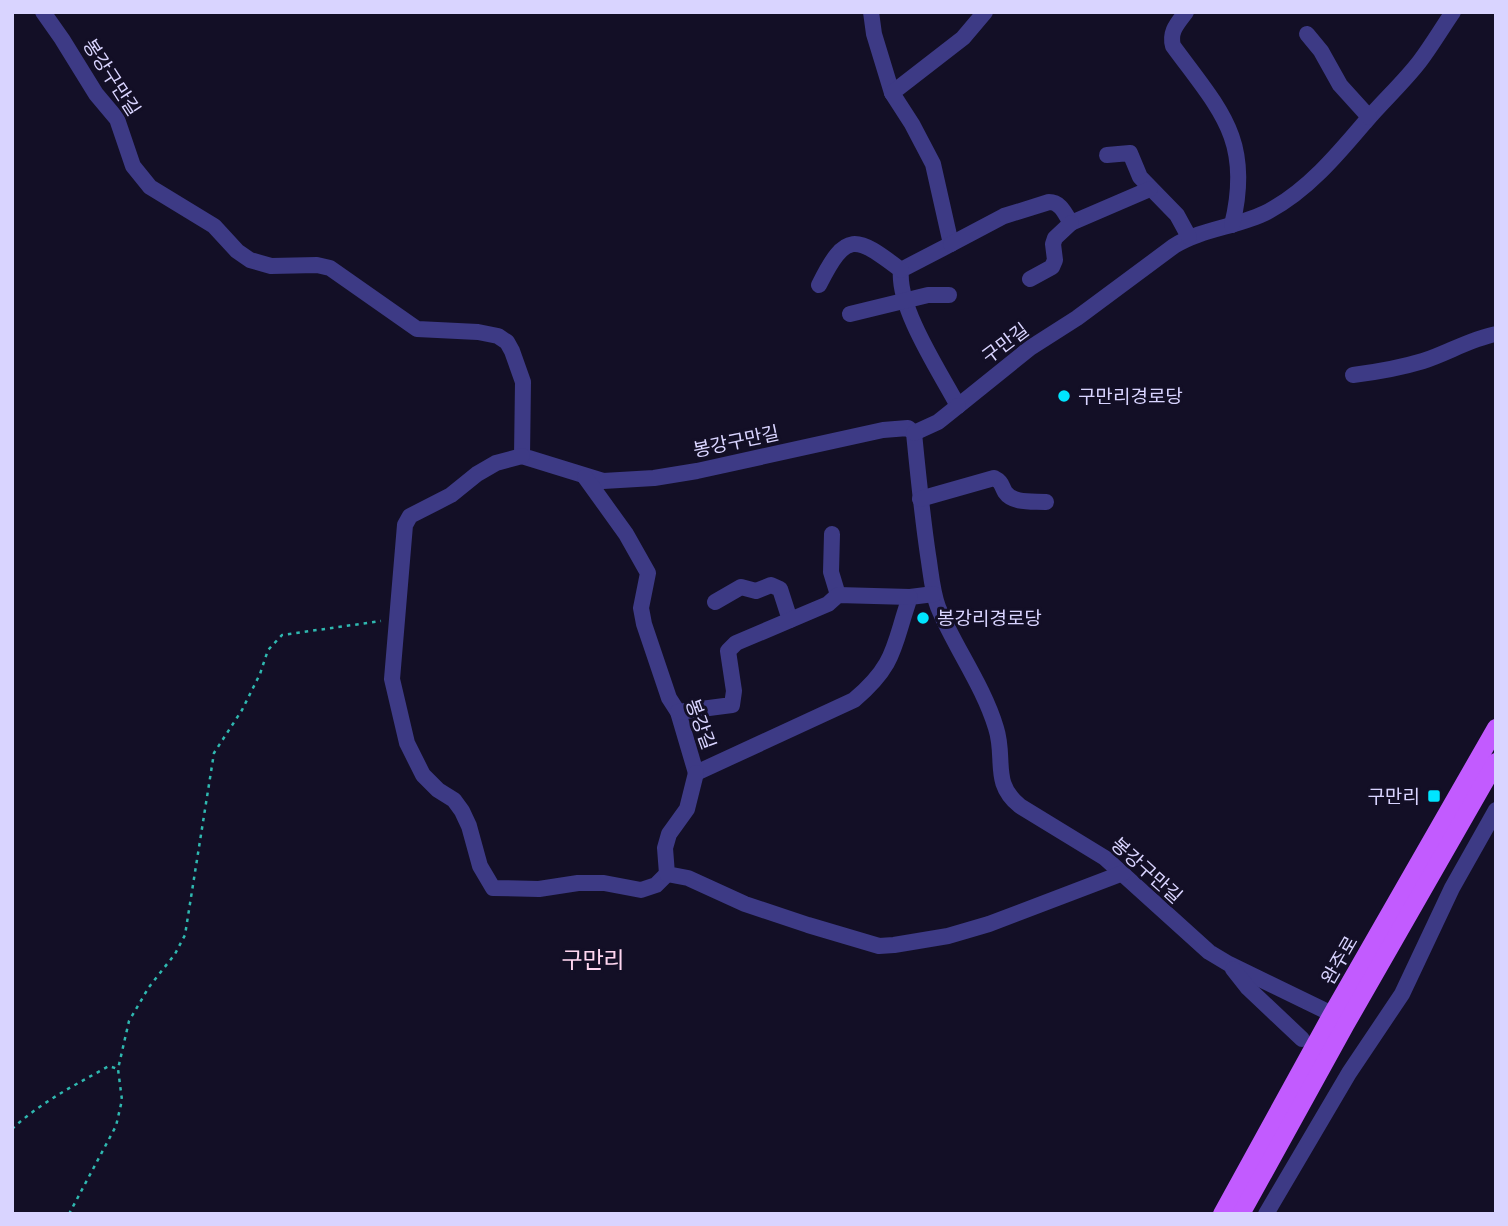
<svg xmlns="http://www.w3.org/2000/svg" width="1508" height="1226" viewBox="0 0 1508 1226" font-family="Montserrat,'Noto Sans KR',sans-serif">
<rect width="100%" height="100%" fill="#130f26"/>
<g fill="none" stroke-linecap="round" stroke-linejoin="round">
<!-- path -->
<g stroke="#2fb8b0" stroke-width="2.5" stroke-dasharray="3.5 5" stroke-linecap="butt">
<path d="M12,1129C41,1102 75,1085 109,1066L118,1069"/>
<path d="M69,1214L116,1126L122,1100L118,1069L129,1021L149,987L175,954L185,935L214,753L242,710L260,674L268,650L282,635L381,621"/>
</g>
<!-- minor -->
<g stroke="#3d3a85" stroke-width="16">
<path d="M43,12L62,39L96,94L117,119L133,166L150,187L214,226L237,251L250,260L271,266L317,265L330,268L417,329L478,332L498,336L507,342L512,351L523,382L522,456L603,481L654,478L697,471L883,430L908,428L914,433C918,474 922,514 928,555C931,573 932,591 938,607C955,648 983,685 996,728C1006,759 991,783 1020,806L1105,858L1209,952L1229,964L1332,1014"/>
<path d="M871,12L874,34L892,93"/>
<path d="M985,12L963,38L892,93L912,124L933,164L951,244L901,270C897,308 940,372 958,406L1030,348L1077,318L1174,246C1203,228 1239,227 1269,211C1308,190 1338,154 1366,121C1384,100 1404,82 1420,61C1432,45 1442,28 1453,12"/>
<path d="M1186,12C1178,23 1169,31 1173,46C1220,110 1253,140 1232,225"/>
<path d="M1307,34L1321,51L1340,85L1369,117"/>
<path d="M1107,155L1130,153L1140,177L1177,215L1189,237"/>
<path d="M951,244L1004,216L1049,202C1061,202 1065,214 1071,223L1150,189"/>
<path d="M1030,279L1052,267L1055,260L1053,244L1055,238L1071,223"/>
<path d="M819,285C846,231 855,235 901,270"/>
<path d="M850,314L928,295H949"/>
<path d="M1353,375C1377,372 1400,368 1423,361C1448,353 1470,339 1496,334"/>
<path d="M914,433L938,422L958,406"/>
<path d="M522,456L496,463L477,474L451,495L410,516L405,525L392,679L407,743L423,775L438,790L454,800L462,811L469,826L480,866L493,888L539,889L578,883H604L641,890L656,885L667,874"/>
<path d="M585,477L626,534L648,573L641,608L644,624L669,698L678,712L696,773L854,700C897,664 893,645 910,597L934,594"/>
<path d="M920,499L994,478C1002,482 1001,485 1005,492C1013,504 1033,501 1046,502"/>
<path d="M832,534L831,572L838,595"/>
<path d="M715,602L741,587L756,591L771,585L780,589L790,620"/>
<path d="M678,712L732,705L734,691L728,651L736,643L828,604L838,595L910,597"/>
<path d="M696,773L687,809L669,834L665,848L667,874L688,878L745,904L808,925L879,946L894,945L948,936L989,924L1123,873"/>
<path d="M1233,969L1248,988L1302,1039"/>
<path d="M1266,1214L1349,1073L1402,994L1452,888L1496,810"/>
</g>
<!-- major -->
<g stroke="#c25bff" stroke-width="18">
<path d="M1222,1214L1332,1014L1496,728"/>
<path d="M1241,1214L1346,1024L1496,762"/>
</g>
</g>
<!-- markers -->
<g fill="#00e5ff" stroke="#130f26" stroke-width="2.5">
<circle cx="1064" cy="396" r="7"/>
<circle cx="923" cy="618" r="7"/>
<rect x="1427" y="789" width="14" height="14" rx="3.5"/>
</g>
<g text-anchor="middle" stroke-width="6" stroke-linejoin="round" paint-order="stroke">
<!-- street labels -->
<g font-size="19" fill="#d9d4ff" stroke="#130f26">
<text transform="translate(112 77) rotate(57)" y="7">봉강구만길</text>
<text transform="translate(1005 343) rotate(-37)" y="7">구만길</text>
<text transform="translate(736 441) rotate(-12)" y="7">봉강구만길</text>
<text transform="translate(701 724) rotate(70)" y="7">봉강길</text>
<text transform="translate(1147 870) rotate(42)" y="7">봉강구만길</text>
<text transform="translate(1339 960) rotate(-60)" y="7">완주로</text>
</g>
<!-- poi labels -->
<g font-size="19" fill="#d9d4ff" stroke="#130f26" text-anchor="start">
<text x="1078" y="403">구만리경로당</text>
<text x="937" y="625">봉강리경로당</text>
<text x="1420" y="803" text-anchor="end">구만리</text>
</g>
<!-- quarter labels -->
<g font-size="23" fill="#ffd6f0" stroke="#130f26">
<text x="593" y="968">구만리</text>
</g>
</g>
<!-- border -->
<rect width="1508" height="1226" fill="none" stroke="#d9d4ff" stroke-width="28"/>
</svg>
